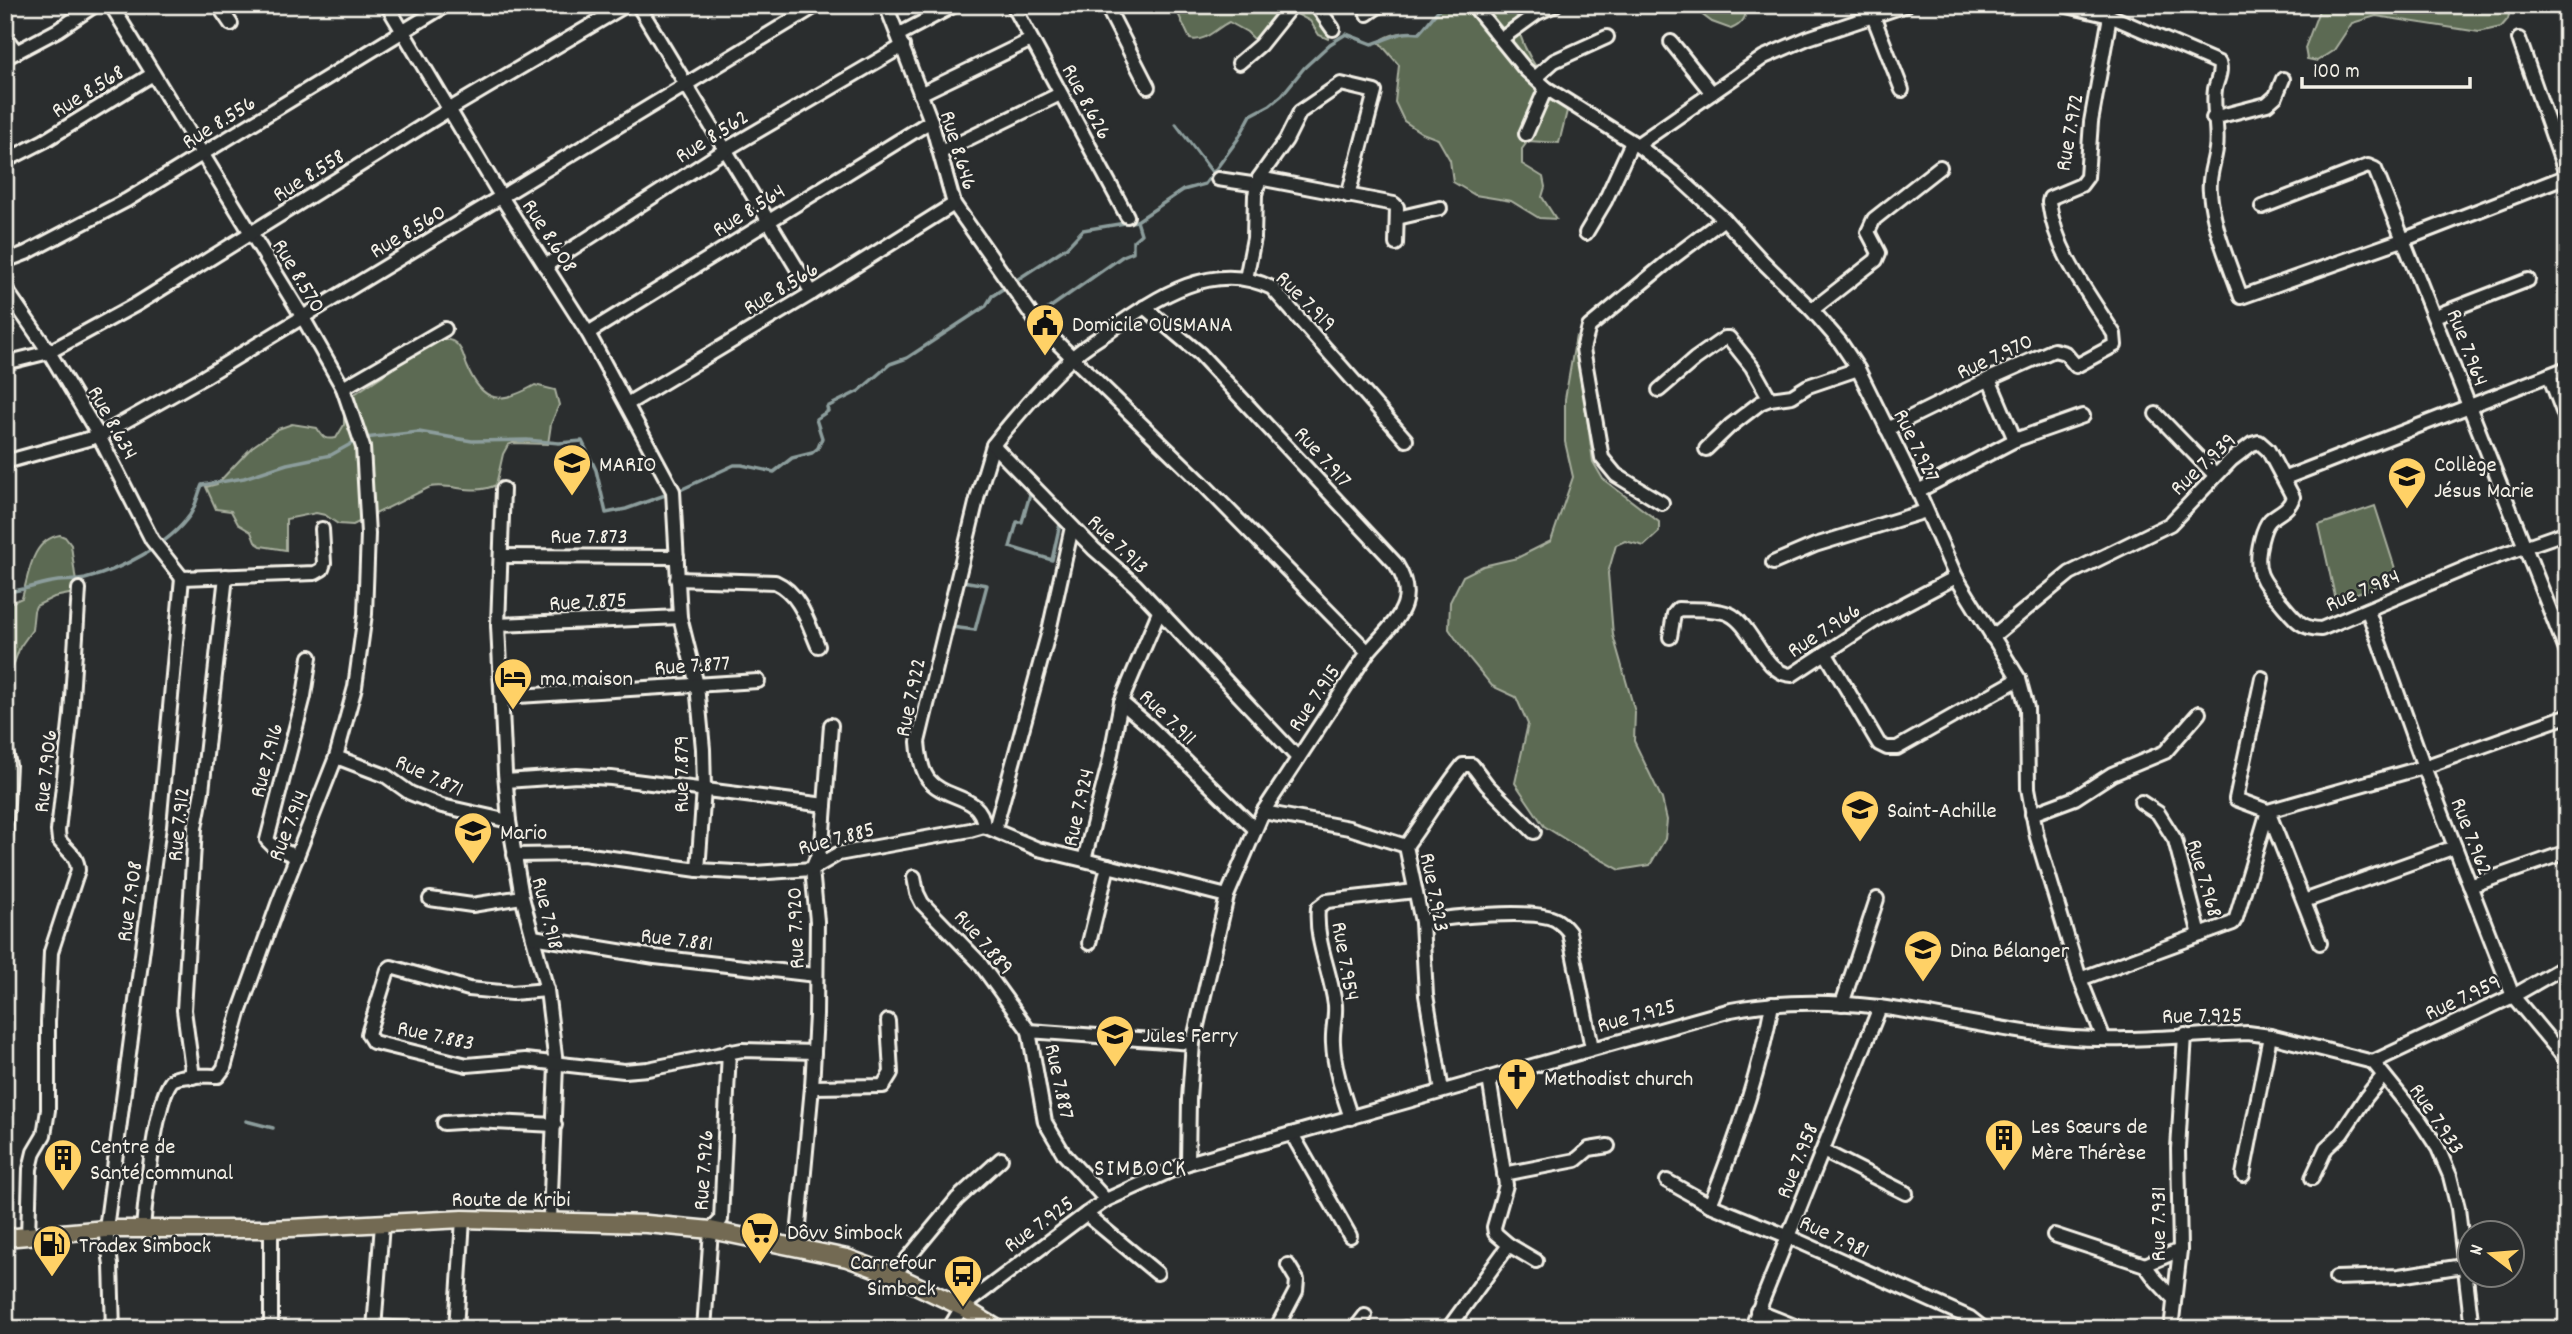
<svg xmlns="http://www.w3.org/2000/svg" width="2572" height="1334" viewBox="0 0 2572 1334" font-family="Dekko,sans-serif">
<rect width="100%" height="100%" fill="#2a2d2e"/>
<filter id="ink" filterUnits="userSpaceOnUse"><feTurbulence type="fractalNoise" baseFrequency=".0143" numOctaves="2"/><feDisplacementMap in="SourceGraphic" scale="14" xChannelSelector="R" yChannelSelector="G"/><feConvolveMatrix kernelMatrix="1 2 1 2 8 2 1 2 1" color-interpolation-filters="sRGB"/></filter>
<g filter="url(#ink)">
<!-- green -->
<g fill="#5b6b53" stroke="#a8ae9e" stroke-width="2">
<path d="M1174,5H1314L1331,29L1328,39L1319,35L1310,21L1293,12L1258,43L1247,32L1229,22C1216,28 1205,43 1190,39Z"/>
<path d="M1443,5H1517C1512,44 1545,80 1568,107L1559,143L1528,141L1522,149V164L1543,177L1545,187L1542,197L1556,219L1539,218L1511,201L1475,195L1453,182L1450,160L1438,139L1422,133L1404,121L1395,102L1399,65L1379,42C1389,33 1406,31 1419,33C1428,24 1434,15 1443,5Z"/>
<path d="M1689,5H1747C1746,18 1743,24 1731,29L1712,22Z"/>
<path d="M2321,5H2511L2508,19L2501,27L2479,32L2376,16L2352,23L2334,50L2317,61L2307,59L2305,48Z"/>
<path d="M1576,336L1593,462L1603,479L1659,522V532L1644,546L1625,541L1616,545L1608,573L1613,635L1635,712L1634,741L1662,799L1667,820L1665,839L1650,865L1620,870L1571,843L1544,826L1515,783L1528,724L1516,697L1492,686L1469,658L1449,629L1450,602L1463,576L1483,566L1517,558L1551,541L1573,477L1565,442V399Z"/>
<path d="M438,339C444,340 450,339 454,342C462,347 464,358 467,366C483,405 502,404 535,385L555,390L559,405L551,424L548,444L513,443L508,445L503,454L496,485C473,496 453,483 430,487L353,525L338,524L325,515L316,513L286,519V550L261,546L255,542L251,532L238,524L231,511L216,509L206,487L217,484L252,447L278,429L292,424L317,428C323,438 325,440 336,438L344,425V410L353,395Z"/>
<path d="M2375,506L2398,578L2336,601L2319,525Z"/>
<path d="M60,535L65,537L71,545L77,590L74,593L54,597L36,606L34,611L32,630L20,647L13,666L5,674V600L13,602L22,598C29,574 31,540 60,535Z"/>
</g>
<g fill="none" stroke-linecap="round" stroke-linejoin="round">
<!-- stream -->
<g stroke="#8c9d9c" stroke-width="3.5">
<path d="M1176,124L1212,172"/>
<path d="M1038,316L1123,256L1133,252V241L1141,234L1137,221"/>
<path d="M364,438L419,432L472,441L527,440L559,443L582,441L596,470L606,513L626,509L668,494"/>
<path d="M1031,491L1060,524L1052,560L1010,547L1017,522H1022Z"/>
<path d="M676,492L734,465H742L774,472L792,458L812,453L818,448L822,438L816,419L828,411L827,407L859,391L890,364L907,358L986,306L992,296L1067,247L1083,230L1137,221L1183,190L1205,184L1238,139L1251,115L1270,105L1282,95L1304,68L1330,44L1346,34L1372,44C1389,39 1400,30 1419,33C1428,24 1434,14 1443,5"/>
<path d="M962,581L987,585L975,630L951,627Z"/>
<path d="M5,592C24,591 40,583 58,581C67,580 76,581 85,579C120,570 169,545 190,515C196,506 198,494 202,485L244,478L287,464L331,455L356,441"/>
<path d="M246,1121L273,1128"/>
</g>
<!-- minor casing -->
<g stroke="#f4f1e8" stroke-width="18">
<g id="minor">
<path d="M111,5L302,316L343,388L363,447L368,534L365,614L355,687L336,757L278,904L239,1013L224,1068L218,1076C205,1076 185,1074 174,1079C156,1089 145,1205 143,1228"/>
<path d="M218,5L231,24"/>
<path d="M387,5L502,198L588,333L673,491L680,617L697,685L703,749L704,789L698,870L583,854L514,855"/>
<path d="M638,5L812,293"/>
<path d="M886,5L931,121L954,204L1038,324L1205,486L1368,652L1263,812L1227,896L1193,1043L1189,1099L1188,1163"/>
<path d="M1013,5L1127,216"/>
<path d="M1106,5L1148,87"/>
<path d="M1316,5L1333,29"/>
<path d="M1473,5L1525,69L1546,88L1637,145L1674,173L1724,219L1763,262L1812,310L1840,342L1858,369L1918,491L1956,577L2019,679L2027,708L2028,788L2037,837L2080,979L2104,1039"/>
<path d="M2063,5L2110,16L2219,63C2222,72 2217,80 2215,89C2212,109 2219,130 2216,149C2214,164 2208,177 2210,192C2213,228 2229,263 2241,297L2405,239L2567,176"/>
<path d="M1367,14L1380,5"/>
<path d="M1873,16L1902,90"/>
<path d="M898,35L955,5"/>
<path d="M5,37L17,52"/>
<path d="M1501,39L1537,13L1555,5"/>
<path d="M2519,39L2567,177"/>
<path d="M1671,42L1712,93"/>
<path d="M5,58L58,30L95,5"/>
<path d="M1239,63L1260,45L1292,5"/>
<path d="M1535,78L1554,61L1607,37"/>
<path d="M920,94L1031,40"/>
<path d="M2213,118L2267,104L2276,96L2283,79"/>
<path d="M1526,134L1546,88"/>
<path d="M1637,145L1764,57L1808,38L1906,5"/>
<path d="M941,152L1060,94"/>
<path d="M5,161L44,141L153,74"/>
<path d="M1259,178L1394,204L1397,207L1396,244"/>
<path d="M1218,179L1258,185"/>
<path d="M2262,207L2368,166L2375,169L2567,653"/>
<path d="M1397,218L1440,208"/>
<path d="M1586,233L1605,201L1632,142"/>
<path d="M5,261L26,253L127,200L446,5"/>
<path d="M545,266L725,150L903,46"/>
<path d="M1246,279L1254,238L1255,195L1259,178L1286,140L1300,112L1341,84L1375,92L1348,196"/>
<path d="M5,288L49,352L99,436L152,540L182,578"/>
<path d="M1144,307L1200,354L1396,564C1421,604 1394,621 1368,652"/>
<path d="M1812,310L1876,260L1879,253L1868,232L1874,219L1940,167"/>
<path d="M2435,316L2528,280"/>
<path d="M588,333L931,121"/>
<path d="M5,363L49,352L137,304L450,109L626,5"/>
<path d="M2549,375L2567,422"/>
<path d="M1989,379L2015,440"/>
<path d="M343,388L445,329"/>
<path d="M1659,390L1695,359L1725,338H1729L1752,367L1770,399"/>
<path d="M627,404L812,293L954,204"/>
<path d="M2156,414L2215,475"/>
<path d="M1887,429L1989,379L2054,350L2065,353L2076,366L2115,345L2114,334C2088,293 2055,251 2049,202L2050,198L2081,185L2087,177L2091,122L2110,16"/>
<path d="M993,445L978,495L918,742C919,755 921,769 928,779C945,801 981,793 984,826L1038,849L1084,860"/>
<path d="M1706,449L1730,426L1760,403L1770,399L1792,396L1808,386L1858,369"/>
<path d="M5,462L99,436L204,377L817,5"/>
<path d="M2285,478L2567,368"/>
<path d="M503,489L498,625L505,773L509,821L522,897L547,990L556,1064L550,1220"/>
<path d="M1918,491L2015,440L2083,416"/>
<path d="M1662,503L1616,475L1602,458L1583,349L1589,327L1671,259L1724,219"/>
<path d="M501,556L677,557"/>
<path d="M1773,563L1815,545L1926,511"/>
<path d="M182,578L315,573L322,569L324,563L322,529"/>
<path d="M677,579L775,582C800,593 808,623 818,646"/>
<path d="M2368,611L2424,767L2513,996L2567,1061"/>
<path d="M1159,612L1121,702L1148,725L1255,829"/>
<path d="M498,625L680,617"/>
<path d="M1670,637L1674,614L1678,609C1694,610 1714,608 1729,614C1753,625 1763,674 1792,675L1880,617L1956,577"/>
<path d="M1992,637L2070,573L2170,524L2231,460L2252,444L2259,442L2268,450L2293,497C2289,510 2279,512 2270,520C2265,525 2263,532 2261,540C2253,572 2262,581 2282,604C2294,618 2301,629 2321,629L2478,563L2567,532"/>
<path d="M1826,654L1879,744L1887,748H1897L2019,679"/>
<path d="M2262,678L2236,799L2268,811L2424,767L2567,716"/>
<path d="M502,697L758,681"/>
<path d="M1121,702L1109,764L1084,860L1227,896"/>
<path d="M5,746L9,765L5,842"/>
<path d="M336,757L386,776L410,793L442,806L509,821"/>
<path d="M1298,758L1135,585L1094,549L993,445C1017,415 1044,384 1072,358C1083,347 1098,339 1111,330C1157,297 1214,259 1272,288L1406,440"/>
<path d="M506,781L577,776L611,778L825,805L822,845L812,869L817,921L816,1015L812,1087L797,1246"/>
<path d="M825,805L831,725"/>
<path d="M2268,811L2320,943"/>
<path d="M1263,812L1349,828L1406,846L1422,922L1426,995L1442,1091"/>
<path d="M2032,814L2075,798L2112,774L2165,752L2199,713"/>
<path d="M995,829L1049,631L1072,527"/>
<path d="M1406,846C1426,819 1442,791 1463,765H1472L1487,785L1534,832"/>
<path d="M297,857L273,846L267,840L304,696L310,657"/>
<path d="M698,870L754,873L812,869L838,854L970,830L984,826"/>
<path d="M914,877L917,893L922,903L979,962L1029,1031"/>
<path d="M2470,886L2567,852"/>
<path d="M430,899L472,905L522,897"/>
<path d="M2304,901L2455,847"/>
<path d="M1422,922C1450,917 1533,908 1556,920C1561,923 1565,927 1569,932L1592,1048"/>
<path d="M2200,935L2233,923L2236,918L2268,811"/>
<path d="M533,937L655,957L816,975"/>
<path d="M1089,943L1108,866"/>
<path d="M2080,979L2200,935L2175,840L2158,813L2141,802"/>
<path d="M547,990L512,993L469,989L391,967L388,970L368,1034L373,1042L467,1065L525,1060L624,1071L648,1069L742,1050L814,1052"/>
<path d="M1842,1004L1877,899"/>
<path d="M2373,1062L2419,1119L2438,1148L2450,1176L2458,1208L2472,1329"/>
<path d="M2373,1062L2513,996L2567,965"/>
<path d="M193,1077L184,1010L195,828L202,791L226,576"/>
<path d="M812,1087L883,1086L891,1073L888,1021"/>
<path d="M1351,1118C1343,1094 1334,1069 1333,1043C1332,1030 1336,1018 1335,1005C1331,972 1315,942 1318,908L1327,901L1415,891"/>
<path d="M444,1123L475,1121L555,1125"/>
<path d="M1292,1134L1350,1236"/>
<path d="M1823,1151L1906,1193"/>
<path d="M1504,1174L1576,1160L1589,1149L1608,1146"/>
<path d="M2243,1175L2270,1036"/>
<path d="M2312,1178L2326,1148L2342,1133L2366,1097L2383,1076"/>
<path d="M1667,1181L1710,1205L1787,1236L1970,1318L1984,1329"/>
<path d="M1106,1200L1064,1154L1045,1122L1029,1031L1193,1043"/>
<path d="M1710,1205C1737,1139 1760,1073 1772,1004"/>
<path d="M1086,1214L1157,1273"/>
<path d="M271,1229V1329"/>
<path d="M2054,1235L2145,1265L2156,1280L2174,1299"/>
<path d="M28,1237L30,1169L34,1152L44,1135L48,1110V1022L51,952L78,870C78,856 67,851 59,840L58,831L71,714L79,589"/>
<path d="M1509,1245L1536,1261"/>
<path d="M2145,1265L2180,1250"/>
<path d="M894,1275L957,1199L1001,1159"/>
<path d="M2336,1278L2399,1276L2463,1266"/>
<path d="M1757,1311L1802,1329"/>
<path d="M374,1327L412,1329"/>
<path d="M1405,1328L1406,1329"/>
<path d="M113,1329L111,1265L106,1229L159,826L182,578"/>
<path d="M374,1329L382,1224"/>
<path d="M456,1329L463,1219"/>
<path d="M704,1329L711,1230L721,1220L729,1051"/>
<path d="M949,1329L962,1307L1086,1214L1106,1200L1188,1163L1731,1010C1779,1001 1830,1001 1879,1007C1940,1015 2000,1031 2062,1037C2123,1043 2186,1035 2248,1033L2270,1036L2373,1062"/>
<path d="M1276,1329L1296,1291L1297,1280L1288,1265"/>
<path d="M1355,1329L1365,1316"/>
<path d="M1448,1329L1509,1245L1495,1233L1494,1227L1506,1185L1489,1078"/>
<path d="M1751,1329L1880,1007"/>
<path d="M2171,1329L2180,1250L2178,1149L2185,1035"/>
</g>
</g>
<!-- major casing -->
<g stroke="#f4f1e8" stroke-width="21">
<path id="major" d="M5,1238L106,1229H271L463,1219L647,1224L711,1230L847,1258L901,1278L962,1307L998,1329"/>
</g>
<!-- minor -->
<use href="#minor" stroke="#2a2d2e" stroke-width="12"/>
<!-- major -->
<use href="#major" stroke="#736b52" stroke-width="16"/>
</g>
</g>
<!-- icons -->
<defs>
<g id="civic-pin" transform="scale(2.0125)"><path d="M0 17L-7.5 6A9.5 9.5 0 1 1 7.5 6Z" fill="#ffd166" stroke="#2a2d2e"/><path d="M-.6-6.5H3V-4.5H.6V-3L4-1V1h2V6H-6V1h2V-1L-.6-3ZM-1.2 2.5V6h2.4V2.5Z" fill="#111"/></g>
<g id="school-pin" transform="scale(2.0125)"><path d="M0 17L-7.5 6A9.5 9.5 0 1 1 7.5 6Z" fill="#ffd166" stroke="#2a2d2e"/><path d="M0-5L7-2L0 1L-7-2ZM-4 1L0 2.5L4 1V4Q0 6-4 4Z" fill="#111"/></g>
<g id="hotel-pin" transform="scale(2.0125)"><path d="M0 17L-7.5 6A9.5 9.5 0 1 1 7.5 6Z" fill="#ffd166" stroke="#2a2d2e"/><path d="M-6-4.5h1.5V1H6V5H4.5V3h-9V5H-6ZM-4 0a1.8 1.8 0 1 1 3.6 0ZM.5 0V-2.5h3Q6-2.5 6 0Z" fill="#111"/></g>
<g id="church-pin" transform="scale(2.0125)"><path d="M0 17L-7.5 6A9.5 9.5 0 1 1 7.5 6Z" fill="#ffd166" stroke="#2a2d2e"/><path d="M-1.2-6h2.4v3.5h3.3v2.4h-3.3V6h-2.4V-.1h-3.3v-2.4h3.3Z" fill="#111"/></g>
<g id="building-pin" transform="scale(2.0125)"><path d="M0 17L-7.5 6A9.5 9.5 0 1 1 7.5 6Z" fill="#ffd166" stroke="#2a2d2e"/><path d="M-4-6H4V6H1V3H-1V6H-4ZM-2.5-4.3h1.7v1.8h-1.7ZM.8-4.3h1.7v1.8H.8ZM-2.5-1h1.7V.8h-1.7ZM.8-1h1.7V.8H.8Z" fill="#111"/></g>
<g id="supermarket-pin" transform="scale(2.0125)"><path d="M0 17L-7.5 6A9.5 9.5 0 1 1 7.5 6Z" fill="#ffd166" stroke="#2a2d2e"/><path d="M-6-5.5h2.5l.6 2H6L4.5 2H-2.5L-4.4-4H-6ZM-1.5 3.2a1.3 1.3 0 1 0 .1 0ZM3 3.2a1.3 1.3 0 1 0 .1 0Z" fill="#111"/></g>
<g id="fuel-pin" transform="scale(2.0125)"><path d="M0 17L-7.5 6A9.5 9.5 0 1 1 7.5 6Z" fill="#ffd166" stroke="#2a2d2e"/><path d="M-5.5-6h7V0h2V4h1.3V-2.5L3-4.5l.8-.8L6-3V5H2.5V1h-1V6h-7ZM-4.2-4.7v3.2H.2V-4.7Z" fill="#111"/></g>
<g id="bus-pin" transform="scale(2.0125)"><path d="M0 17L-7.5 6A9.5 9.5 0 1 1 7.5 6Z" fill="#ffd166" stroke="#2a2d2e"/><path d="M-5-6H5V4H4V6H2V4H-2V6H-4V4H-5ZM-3.5-4V0h7V-4ZM-3.5 1.2v1.5H-2V1.2ZM2 1.2v1.5H3.5V1.2Z" fill="#111"/></g>
</defs>
<g fill-rule="evenodd">
<use href="#civic-pin" x="1045" y="323"/>
<use href="#school-pin" x="572" y="463"/>
<use href="#school-pin" x="2407" y="476"/>
<use href="#hotel-pin" x="513" y="677"/>
<use href="#school-pin" x="1860" y="809"/>
<use href="#school-pin" x="473" y="831"/>
<use href="#school-pin" x="1923" y="949"/>
<use href="#school-pin" x="1115" y="1034"/>
<use href="#church-pin" x="1517" y="1077"/>
<use href="#building-pin" x="2004" y="1138"/>
<use href="#building-pin" x="63" y="1158"/>
<use href="#supermarket-pin" x="760" y="1231"/>
<use href="#fuel-pin" x="52" y="1244"/>
<use href="#bus-pin" x="963" y="1274"/>
</g>
<g text-anchor="middle" stroke-width="5" stroke-linejoin="round" paint-order="stroke">
<!-- street labels -->
<g font-size="23" fill="#f4f1e8" stroke="#2a2d2e">
<text transform="translate(87 90) rotate(-32)" y="8">Rue 8.568</text>
<text transform="translate(1088 101) rotate(62)" y="8">Rue 8.626</text>
<text transform="translate(218 121) rotate(-32)" y="8">Rue 8.556</text>
<text transform="translate(2068 132) rotate(-80)" y="8">Rue 7.972</text>
<text transform="translate(711 135) rotate(-32)" y="8">Rue 8.562</text>
<text transform="translate(960 150) rotate(73)" y="8">Rue 8.646</text>
<text transform="translate(308 174) rotate(-32)" y="8">Rue 8.558</text>
<text transform="translate(748 209) rotate(-32)" y="8">Rue 8.564</text>
<text transform="translate(407 230) rotate(-31)" y="8">Rue 8.560</text>
<text transform="translate(551 235) rotate(57)" y="8">Rue 8.608</text>
<text transform="translate(300 275) rotate(59)" y="8">Rue 8.570</text>
<text transform="translate(780 287) rotate(-31)" y="8">Rue 8.566</text>
<text transform="translate(1307 300) rotate(45)" y="8">Rue 7.919</text>
<text transform="translate(2469 347) rotate(69)" y="8">Rue 7.964</text>
<text transform="translate(1994 355) rotate(-25)" y="8">Rue 7.970</text>
<text transform="translate(114 422) rotate(61)" y="8">Rue 8.634</text>
<text transform="translate(1918 445) rotate(64)" y="8">Rue 7.927</text>
<text transform="translate(1324 456) rotate(48)" y="8">Rue 7.917</text>
<text transform="translate(2202 463) rotate(-43)" y="8">Rue 7.939</text>
<text x="589" y="543">Rue 7.873</text>
<text transform="translate(1119 543) rotate(44)" y="8">Rue 7.913</text>
<text transform="translate(2362 589) rotate(-23)" y="8">Rue 7.984</text>
<text transform="translate(588 600) rotate(-3)" y="8">Rue 7.875</text>
<text transform="translate(1823 629) rotate(-33)" y="8">Rue 7.966</text>
<text transform="translate(692 664) rotate(-4)" y="8">Rue 7.877</text>
<text transform="translate(909 697) rotate(-78)" y="8">Rue 7.922</text>
<text transform="translate(1313 697) rotate(-56)" y="8">Rue 7.915</text>
<text transform="translate(1169 716) rotate(44)" y="8">Rue 7.911</text>
<text transform="translate(265 760) rotate(-75)" y="8">Rue 7.916</text>
<text transform="translate(44 771) rotate(-84)" y="8">Rue 7.906</text>
<text transform="translate(430 774) rotate(25)" y="8">Rue 7.871</text>
<text transform="translate(680 774) rotate(-90)" y="8">Rue 7.879</text>
<text transform="translate(1077 807) rotate(-77)" y="8">Rue 7.924</text>
<text transform="translate(177 824) rotate(-84)" y="8">Rue 7.912</text>
<text transform="translate(287 825) rotate(-68)" y="8">Rue 7.914</text>
<text transform="translate(2473 836) rotate(69)" y="8">Rue 7.962</text>
<text transform="translate(836 837) rotate(-15)" y="8">Rue 7.885</text>
<text transform="translate(2206 878) rotate(74)" y="8">Rue 7.968</text>
<text transform="translate(1436 892) rotate(79)" y="8">Rue 7.923</text>
<text transform="translate(128 901) rotate(-82)" y="8">Rue 7.908</text>
<text transform="translate(549 913) rotate(76)" y="8">Rue 7.918</text>
<text transform="translate(794 928) rotate(-92)" y="8">Rue 7.920</text>
<text transform="translate(677 938) rotate(7)" y="8">Rue 7.881</text>
<text transform="translate(985 941) rotate(49)" y="8">Rue 7.889</text>
<text transform="translate(1347 961) rotate(80)" y="8">Rue 7.954</text>
<text transform="translate(2462 996) rotate(-25)" y="8">Rue 7.959</text>
<text transform="translate(1636 1014) rotate(-15)" y="8">Rue 7.925</text>
<text transform="translate(2202 1014) rotate(-1)" y="8">Rue 7.925</text>
<text transform="translate(436 1034) rotate(12)" y="8">Rue 7.883</text>
<text transform="translate(1061 1081) rotate(78)" y="8">Rue 7.887</text>
<text transform="translate(2438 1118) rotate(56)" y="8">Rue 7.933</text>
<text transform="translate(1796 1160) rotate(-68)" y="8">Rue 7.958</text>
<text transform="translate(702 1170) rotate(-86)" y="8">Rue 7.926</text>
<text x="511" y="1206">Route de Kribi</text>
<text transform="translate(1038 1223) rotate(-36)" y="8">Rue 7.925</text>
<text transform="translate(2157 1224) rotate(-90)" y="8">Rue 7.931</text>
<text transform="translate(1835 1235) rotate(25)" y="8">Rue 7.981</text>
</g>
<!-- poi labels -->
<g font-size="23" fill="#f4f1e8" stroke="#2a2d2e" text-anchor="start">
<text x="1072" y="331">Domicile OUSMANA</text>
<text x="599" y="471">MARIO</text>
<text x="2434" y="471">Collège<tspan x="2434" dy="26">Jésus Marie</tspan></text>
<text x="540" y="685">ma maison</text>
<text x="1887" y="817">Saint-Achille</text>
<text x="500" y="839">Mario</text>
<text x="1950" y="957">Dina Bélanger</text>
<text x="1142" y="1042">Jules Ferry</text>
<text x="1544" y="1085">Methodist church</text>
<text x="2031" y="1133">Les Sœurs de<tspan x="2031" dy="26">Mère Thérèse</tspan></text>
<text x="90" y="1153">Centre de<tspan x="90" dy="26">Santé communal</tspan></text>
<text x="787" y="1239">Dôvv Simbock</text>
<text x="79" y="1252">Tradex Simbock</text>
<text x="936" y="1269" text-anchor="end">Carrefour<tspan x="936" dy="26">Simbock</tspan></text>
</g>
<!-- neighbourhood labels -->
<g font-size="24" letter-spacing="2" fill="#f4f1e8" stroke="#2a2d2e">
<text x="1141" y="1175">SIMBOCK</text>
</g>
</g>
<!-- margin -->
<rect width="2572" height="1334" fill="none" stroke="#2a2d2e" stroke-width="28"/>
<rect x="14" y="14" width="2544" height="1306" fill="none" stroke="#f4f1e8" stroke-width="2.5" filter="url(#ink)"/>
<!-- north arrow -->
<g transform="translate(2491 1254) rotate(286)"><circle r="33" fill="#2a2d2e" stroke="#7b7b78" stroke-width="2"/>
<path d="M0-5L12 26L0 18L-12 26Z" fill="#ffd166"/>
<text y="-10" font-size="19" font-weight="bold" text-anchor="middle" fill="#f4f1e8">N</text>
</g>
<!-- scale -->
<path d="M2302 77v10h168v-10" fill="none" stroke="#f4f1e8" stroke-width="3.5"/>
<text x="2313" y="77" font-size="21" fill="#f4f1e8" stroke="#2a2d2e" stroke-width="5" paint-order="stroke">100 m</text>
</svg>
